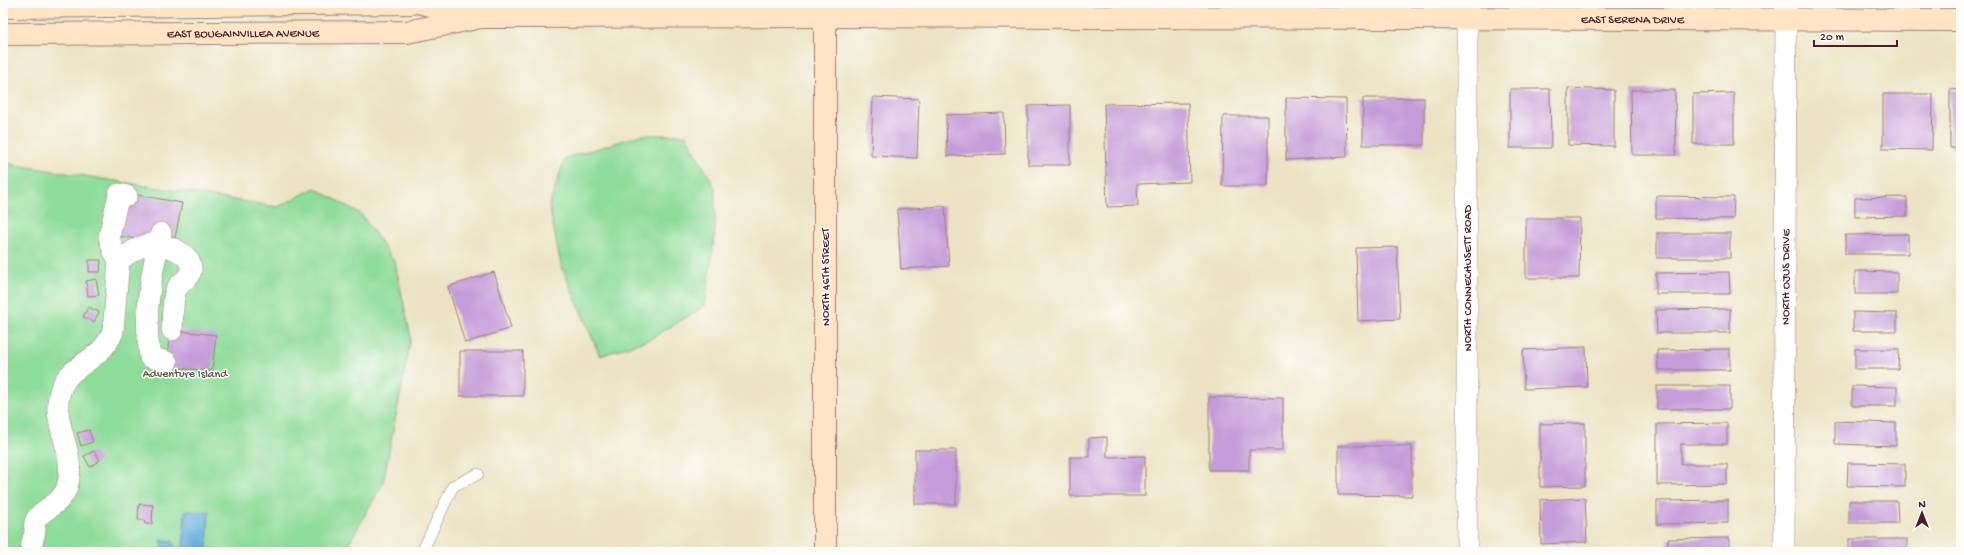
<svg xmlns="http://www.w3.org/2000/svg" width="1964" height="555" viewBox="0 0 1964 555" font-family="'Gochi Hand',sans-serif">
<rect width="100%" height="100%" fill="#fdfcf7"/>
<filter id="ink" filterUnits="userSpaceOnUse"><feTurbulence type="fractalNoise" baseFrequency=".025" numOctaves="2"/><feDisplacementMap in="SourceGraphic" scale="8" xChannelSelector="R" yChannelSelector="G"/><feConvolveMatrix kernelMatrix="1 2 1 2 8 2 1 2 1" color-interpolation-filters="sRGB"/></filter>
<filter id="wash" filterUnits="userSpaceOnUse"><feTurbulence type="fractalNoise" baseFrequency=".012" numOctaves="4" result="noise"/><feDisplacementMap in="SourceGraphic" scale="16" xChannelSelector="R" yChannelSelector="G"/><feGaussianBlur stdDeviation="0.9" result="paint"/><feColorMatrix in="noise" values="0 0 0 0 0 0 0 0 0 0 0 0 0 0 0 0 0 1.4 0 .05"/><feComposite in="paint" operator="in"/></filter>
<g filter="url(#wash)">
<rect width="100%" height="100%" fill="#ebe3c3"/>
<!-- green -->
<g fill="#8edc9a" stroke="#6c7e62">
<path d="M642,135H686L715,188V231L705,306L650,339L600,356L561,265L549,206L565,158Z"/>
<path d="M3,163L278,207L315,188L361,214L395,263L411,338L383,483L344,552H3Z"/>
</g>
<!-- water -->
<g fill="#65afdd" stroke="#586784">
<path d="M185,511L209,512L207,552H183Z"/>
<path d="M161,540L173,541L176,552H167L163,547Z"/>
</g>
<g id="blocks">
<!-- building -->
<g fill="#c59bd9">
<path d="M1568,88L1614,90V146L1568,145Z"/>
<path d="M1510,89H1550L1551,148H1510Z"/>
<path d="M1961,89V148H1950V90Z"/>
<path d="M1631,90H1675L1676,155H1632Z"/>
<path d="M1734,93V144H1693V94Z"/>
<path d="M1883,94H1933L1932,150L1883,149Z"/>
<path d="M873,97L919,99L917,158L871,156Z"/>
<path d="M1286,98L1346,99L1347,157L1286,160Z"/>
<rect x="1363" y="98" width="61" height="47"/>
<path d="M1188,103L1190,182L1137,184L1138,206L1107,207L1104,104Z"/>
<path d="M1070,105V165H1028V106Z"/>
<path d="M1004,113L1005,154L947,156L946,115Z"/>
<path d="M1223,116H1268V186H1222Z"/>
<path d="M127,193L182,203L174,243L155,242L119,236Z"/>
<path d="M1656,196L1734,197L1733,219L1656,218Z"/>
<path d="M1907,197V216L1855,217V198Z"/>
<path d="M945,206L949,266L901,269L897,209Z"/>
<path d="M1526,218H1580L1579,278H1526Z"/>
<rect x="1657" y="233" width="73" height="25"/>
<path d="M1908,234V254H1845V235Z"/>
<path d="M1397,247L1400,319L1358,321L1356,248Z"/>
<path d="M89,260H101L100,272H89Z"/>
<path d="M1855,271L1897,272V294H1855Z"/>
<path d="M494,272L511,328L465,343L448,287Z"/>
<path d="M1729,272L1730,294H1656V273Z"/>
<path d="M96,279L99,295L88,296L86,281Z"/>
<path d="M88,307L99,312L94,322L83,317Z"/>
<path d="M1730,309V333H1657L1656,310Z"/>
<path d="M1853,312L1897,313V331H1853Z"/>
<path d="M170,330L216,335L212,371L166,367Z"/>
<path d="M1586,347L1587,387L1524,389L1523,350Z"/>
<path d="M1730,349V370H1658L1657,350Z"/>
<path d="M1855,349H1899L1898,369H1855Z"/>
<rect x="460" y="351" width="63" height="45"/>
<rect x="1657" y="386" width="73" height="23"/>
<path d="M1852,386L1897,387V406H1852Z"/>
<path d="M1209,397L1283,398V450H1249V470H1209Z"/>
<path d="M1835,421L1896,423V446L1835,444Z"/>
<path d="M1585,423V486L1540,487V424Z"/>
<path d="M1727,423V444H1681V464H1727V484L1657,485V424Z"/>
<path d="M89,430L93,442L81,446L77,433Z"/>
<path d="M1107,437V457L1145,456V496H1070V457H1089V438Z"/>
<path d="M1338,446H1412V496L1338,495Z"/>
<rect x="915" y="450" width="41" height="54"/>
<path d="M94,451L100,460L90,467L84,456Z"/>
<path d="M1848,463L1905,464V487L1847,486Z"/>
<path d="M1585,498L1587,542L1541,544L1540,500Z"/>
<path d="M1728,500V523L1657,524V501Z"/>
<path d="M1849,501H1897L1898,523H1849Z"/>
<path d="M139,504L153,505L152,524H145L144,520H138Z"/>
<path d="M1729,538V552H1668V539Z"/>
<rect x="1849" y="539" width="58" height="13"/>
</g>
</g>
</g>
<g filter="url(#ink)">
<use href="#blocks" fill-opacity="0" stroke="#9a8177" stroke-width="1"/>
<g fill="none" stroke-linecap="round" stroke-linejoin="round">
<!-- lane casing -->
<g stroke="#9a8177" stroke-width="12">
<path id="lane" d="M422,552L453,486L478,474"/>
</g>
<!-- street casing -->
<g stroke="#9a8177" stroke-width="22">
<g id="street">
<path d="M1467,3V552"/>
<path d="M1148,17V3"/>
<path d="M161,233C151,274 143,314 150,357L167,362"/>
<path d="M119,260L113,250L109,237L119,194L127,196"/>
<path d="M31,552C30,545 34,539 35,531C35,529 34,525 35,522C40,507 66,507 69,478C74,447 48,418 62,386C73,363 101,361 113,332L119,260C127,255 136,248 146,245C160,241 194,252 191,271C189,278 179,284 176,290C172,299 173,320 172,330"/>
<path id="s1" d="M1784,552L1786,3"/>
</g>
</g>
<!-- secondary casing -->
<g stroke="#9a8177" stroke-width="24">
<g id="secondary">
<path d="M422,3L474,16"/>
<path d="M825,3V552"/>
<path d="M3,7L412,3"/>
<path id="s2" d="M3,34L407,32L481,17L824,16L1961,20"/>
</g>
</g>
<!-- lane -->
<use href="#lane" stroke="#fff" stroke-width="11"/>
<!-- street -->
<use href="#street" stroke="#fff" stroke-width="21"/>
<!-- secondary -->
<use href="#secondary" stroke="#ffe4c6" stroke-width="22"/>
</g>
</g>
<g text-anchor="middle" stroke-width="3" stroke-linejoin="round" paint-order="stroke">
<!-- street labels -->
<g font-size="12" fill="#4a1f2b" stroke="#fdfcf7">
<text dy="4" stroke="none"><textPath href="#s2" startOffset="1631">EAST SERENA DRIVE</textPath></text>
<text dy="4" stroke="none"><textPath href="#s2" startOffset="240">EAST BOUGAINVILLEA AVENUE</textPath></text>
<text transform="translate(825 277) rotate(-90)" y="4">NORTH 46TH STREET</text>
<text transform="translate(1467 278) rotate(-90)" y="4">NORTH CONNECHUSETT ROAD</text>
<text dy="4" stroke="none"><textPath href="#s1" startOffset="275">NORTH OJUS DRIVE</textPath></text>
</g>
<!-- park labels -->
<g font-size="12" fill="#5e584c" stroke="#fdfcf7">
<text x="185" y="377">Adventure Island</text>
</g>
</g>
<!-- margin -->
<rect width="1964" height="555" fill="none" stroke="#fdfcf7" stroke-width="16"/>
<!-- north arrow -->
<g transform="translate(1922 513)" stroke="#fdfcf7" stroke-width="3" paint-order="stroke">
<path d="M0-3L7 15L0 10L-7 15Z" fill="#4a1f2b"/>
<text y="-6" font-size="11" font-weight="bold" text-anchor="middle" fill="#4a1f2b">N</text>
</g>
<!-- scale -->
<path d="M1814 40v6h83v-6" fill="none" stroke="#4a1f2b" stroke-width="2"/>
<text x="1820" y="40" font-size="12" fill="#4a1f2b" stroke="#fdfcf7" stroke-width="3" paint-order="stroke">20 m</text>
</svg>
